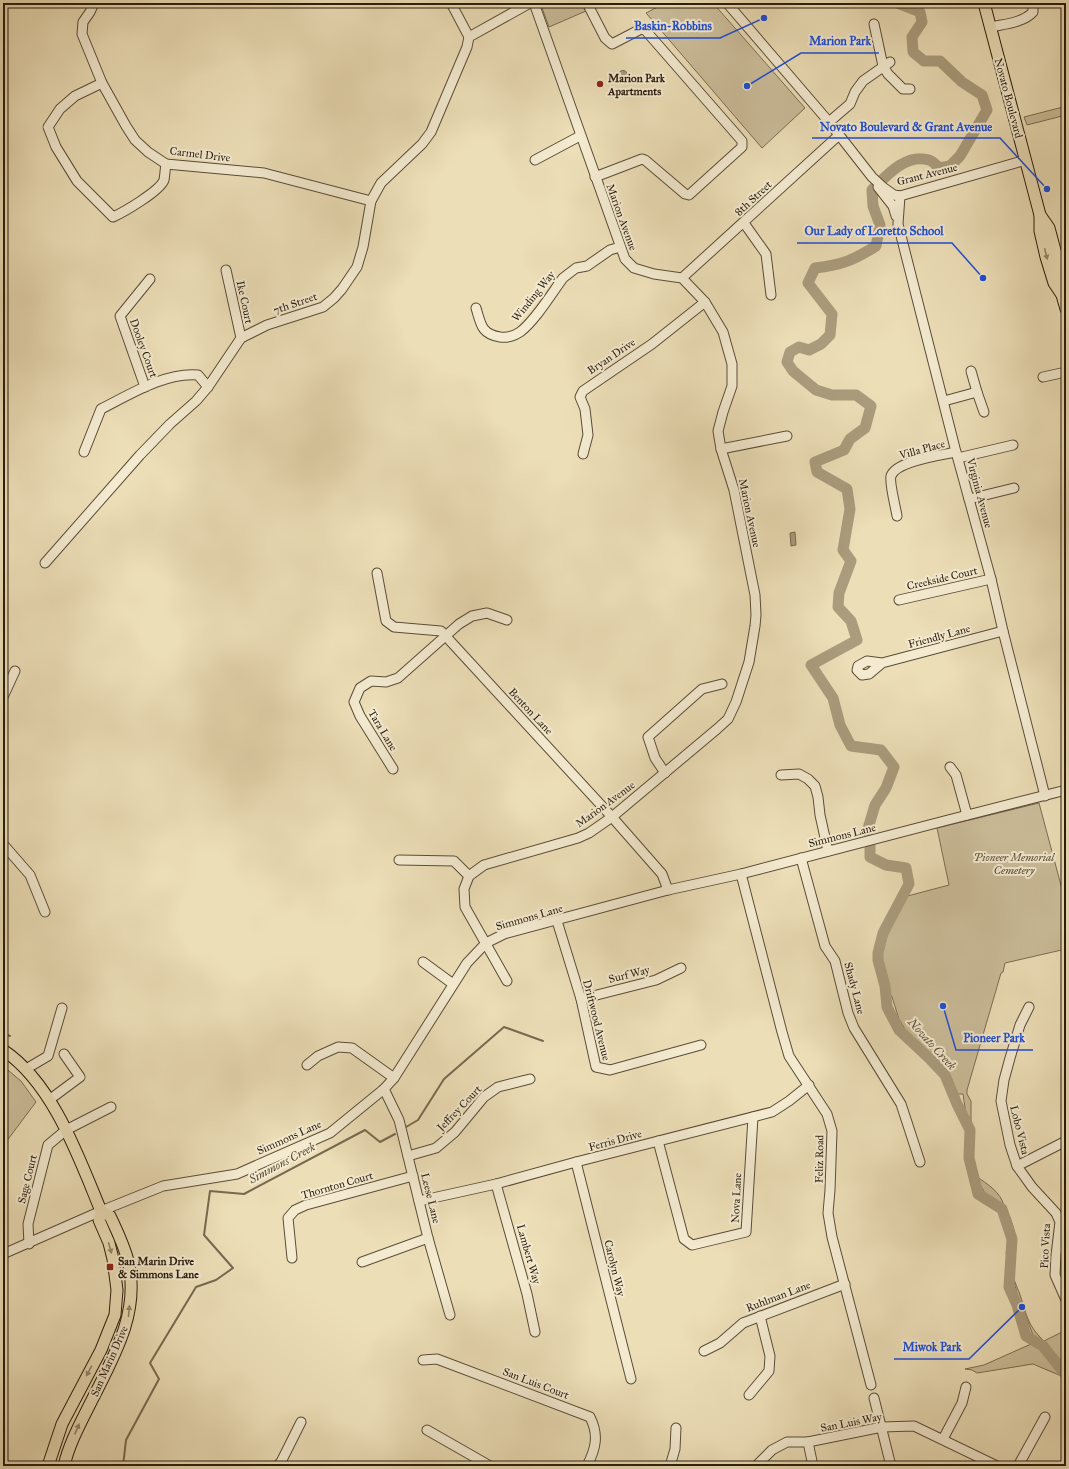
<svg xmlns="http://www.w3.org/2000/svg" width="1069" height="1469" viewBox="0 0 1069 1469" font-family="'IM FELL Great Primer',serif">
<rect width="100%" height="100%" fill="#ecdeb7"/>
<filter id="stains"><feTurbulence type="fractalNoise" baseFrequency=".005" numOctaves="4"/><feColorMatrix values="0 0 0 0 .2 0 0 0 0 .09 0 0 0 0 .02 0 0 0 .5 -.17"/></filter>
<radialGradient id="worn" r=".72"><stop offset=".6" stop-color="#630" stop-opacity="0"/><stop offset="1" stop-color="#630" stop-opacity=".3"/></radialGradient>
<!-- green -->
<g fill="#cbbd9a" stroke="#7a6d53">
<path d="M544,3H583L586,11L549,27L542,8Z"/>
<path d="M665,3H713L805,108L762,148L646,13Z"/>
<path d="M1066,104V115L1027,125L1024,117L1063,107Z"/>
<path d="M1039,803L1066,904V949L1005,963L1003,972L1001,973L967,1090V1094L971,1101V1141L976,1176C987,1184 1001,1192 1004,1206L993,1207L975,1176L963,1094H955L951,1087L911,1039L899,1019L892,997L880,977L878,953L890,930L889,913L900,898L949,885L937,828Z"/>
<path d="M3,1066L21,1081L36,1102L3,1146Z"/>
<path d="M1010,1217C1013,1227 1017,1237 1016,1248C1016,1255 1012,1262 1012,1269C1013,1278 1016,1285 1019,1292C1027,1314 1026,1324 1044,1341L1066,1330V1378L1033,1364L977,1373L972,1370L965,1369L984,1365L1031,1344L1035,1340L1018,1297L1006,1252L1010,1250Z"/>
</g>
<!-- water -->
<g fill="#aa9c7d" stroke="#776950">
<circle cx="623" cy="75" r="4.5"/>
<path d="M795,532L796,545L791,546L790,533Z"/>
</g>
<g fill="none" stroke-linecap="round" stroke-linejoin="round">
<!-- stream -->
<g stroke="#776950" stroke-width="2">
<path d="M3,1033L10,1036"/>
<path d="M406,1127L418,1120L444,1079L504,1027L543,1041"/>
<path d="M123,1466L126,1440L159,1379L150,1363L196,1287L216,1280L233,1268L204,1235L210,1191L244,1194L365,1130L380,1142L395,1134"/>
</g>
<!-- river -->
<g stroke="#aa9c7d" stroke-width="11">
<path d="M867,832L875,805L886,788L894,767L881,750L851,746L840,725L833,698L811,665L857,640L851,621L838,607L839,593L851,561L843,550L850,509L847,489L817,472L815,462L844,450L850,439L865,428L871,406L856,395H832L816,390L793,371L787,362L790,352L799,347L809,350L821,344L830,335L832,314L808,283L815,268C842,265 854,260 876,246L880,225L873,206L872,190C887,175 906,153 929,160C933,161 936,165 939,168L950,166L960,156L987,110L982,95L962,82L940,61H924L913,52L912,37L922,22L920,12L897,3"/>
<path d="M870,846V857L886,865L906,868L909,884L883,933L878,953V960L885,986L887,1007L899,1030L929,1058L945,1075L957,1104L970,1130L969,1158L978,1194L1002,1209L1012,1239L1009,1287L1017,1305L1026,1336L1043,1346L1066,1375"/>
</g>
<!-- minor casing -->
<g stroke="#5a4d37" stroke-width="11">
<g id="minor">
<path d="M94,3L90,12L83,22L82,34L102,83L126,126L135,140L148,152L166,164L264,173L371,201"/>
<path d="M451,3L469,37"/>
<path d="M587,3L605,38L612,44L639,30L643,29L646,31L742,141V147L689,195L685,194L645,160L642,159L595,177"/>
<path d="M727,3L829,122L872,177L884,188L894,195L900,196L1026,160"/>
<path d="M874,24L883,66L888,74L903,89H910"/>
<path d="M991,27C1004,24 1023,23 1033,12V3"/>
<path d="M102,83L75,96L60,109L48,127L56,147L77,181L113,217C124,212 160,191 164,180C165,175 165,169 166,164"/>
<path d="M829,122L850,104L855,92L863,81L890,62"/>
<path d="M535,160L580,136"/>
<path d="M878,187L893,206L896,216"/>
<path d="M900,196L898,224L956,452L991,579L1003,631L1045,796"/>
<path d="M744,223L766,254L771,295"/>
<path d="M226,270L241,338"/>
<path d="M682,278L839,135"/>
<path d="M476,308C481,324 481,334 500,337C507,338 514,336 520,332C535,321 552,293 563,278L576,268L587,266L610,250L620,247"/>
<path d="M971,371L977,392"/>
<path d="M1043,377L1066,372"/>
<path d="M145,387L120,316L150,279"/>
<path d="M944,401L977,392L984,412"/>
<path d="M721,449L787,436"/>
<path d="M84,452L101,409C129,395 165,372 198,375L208,387"/>
<path d="M583,454L588,435L585,409L580,397L583,391L652,344L705,302"/>
<path d="M958,458L1013,445"/>
<path d="M969,499L1014,488"/>
<path d="M897,516C896,509 889,482 891,476C896,461 941,455 956,452"/>
<path d="M45,563L140,455L170,424L196,401L208,387L241,338L267,325L323,307L334,298L342,289L357,267L363,247L371,201L381,183L422,144L431,132L467,47L469,37L530,3"/>
<path d="M377,573L386,621L394,627L441,631L612,817L662,874L668,890"/>
<path d="M899,600L991,579"/>
<path d="M882,663L869,674L862,675L857,670L858,666L867,661L882,663L1003,631"/>
<path d="M3,697L15,671"/>
<path d="M950,767L956,775L967,815"/>
<path d="M393,769L360,716L354,702L360,688L371,681L386,682L398,678L459,624L472,616L487,613L507,620"/>
<path d="M665,773L655,758L648,737L702,689L722,684"/>
<path d="M781,775L799,774L808,779L815,786L818,797L820,815L828,851"/>
<path d="M3,844L30,875L45,912"/>
<path d="M801,858L825,946L835,961L848,1013L854,1028L901,1104L920,1162"/>
<path d="M399,860L454,861L469,876"/>
<path d="M741,874L782,1032L789,1056L827,1114L832,1131L830,1190L828,1213L832,1237L871,1385"/>
<path d="M557,921L581,999L596,1067L610,1070L701,1045"/>
<path d="M423,962L453,984"/>
<path d="M507,981L465,907L464,889L469,876L484,865L578,838L589,833L612,817L717,729L728,719L736,702L749,662L755,626L756,615L755,595L734,490L721,449L718,431L723,412L732,386V364L723,332L705,302L682,278L654,274L634,268L625,259L534,3"/>
<path d="M581,999L656,980L681,968"/>
<path d="M1029,1007L1020,1025L1010,1058L1004,1080L1001,1101L1010,1145L1017,1166L1032,1187L1056,1213L1060,1222L1056,1255L1055,1275L1066,1300"/>
<path d="M307,1065L318,1056L338,1047L352,1048L394,1078"/>
<path d="M26,1069L48,1056L62,1008"/>
<path d="M384,1089L399,1120L428,1238L450,1315"/>
<path d="M49,1100L80,1077L64,1054"/>
<path d="M658,1141L684,1239L692,1245L746,1232L753,1117"/>
<path d="M408,1156L436,1148L455,1132L484,1097L498,1087L530,1079"/>
<path d="M576,1162L631,1379"/>
<path d="M1017,1166L1066,1141"/>
<path d="M496,1184L527,1294L535,1332"/>
<path d="M419,1201L496,1184L576,1162L772,1112L789,1101L809,1085"/>
<path d="M29,1244L28,1224L48,1145L66,1130L111,1107"/>
<path d="M3,1254L101,1211L163,1186L237,1174L330,1133L384,1089L394,1078L467,963L486,943L504,934L668,890L741,874L948,820L1066,790"/>
<path d="M292,1258L288,1218L295,1210L306,1205L413,1176"/>
<path d="M362,1262L428,1238"/>
<path d="M704,1351L720,1343L743,1323L845,1284"/>
<path d="M423,1360L437,1359L590,1417C599,1435 596,1448 587,1466"/>
<path d="M749,1395L769,1371L770,1356L760,1316"/>
<path d="M874,1398L891,1466"/>
<path d="M427,1430L490,1466"/>
<path d="M943,1439L962,1403L966,1387"/>
<path d="M808,1442L813,1466"/>
<path d="M277,1466L281,1462L301,1422"/>
<path d="M670,1466L675,1449L676,1428"/>
<path d="M756,1466L772,1450L787,1442H808L882,1427L914,1426L997,1466"/>
<path d="M1018,1466L1045,1417"/>
</g>
</g>
<!-- major casing -->
<g stroke="#2a1d0c" stroke-width="13">
<g id="major">
<path d="M984,3L1040,215V231L1046,257L1054,283L1062,295"/>
<path d="M1040,215L1049,228L1063,280L1062,295L1066,309"/>
<path d="M3,1050C53,1083 79,1158 101,1211L99,1220L109,1243L113,1259L117,1290L115,1315L101,1350L62,1424L48,1466"/>
<path d="M64,1466C69,1444 80,1424 90,1404C112,1360 141,1313 128,1261C124,1245 117,1231 110,1216L101,1211"/>
</g>
</g>
<!-- minor -->
<use href="#minor" stroke="#f3ead0" stroke-width="9"/>
<!-- major -->
<use href="#major" stroke="#ecdeb7" stroke-width="11"/>
</g>
<!-- one-way arrows -->
<defs><path id="oneway-solid" d="M-6-.8H1V-3.2L6.5 0L1 3.2V.8H-6Z"/></defs>
<g fill="#95876a">
<use href="#oneway-solid" transform="translate(1046 254) rotate(76)"/>
<use href="#oneway-solid" transform="translate(110 1248) rotate(75)"/>
<use href="#oneway-solid" transform="translate(129 1311) rotate(-85)"/>
<use href="#oneway-solid" transform="translate(89 1371) rotate(118)"/>
<use href="#oneway-solid" transform="translate(77 1429) rotate(-67)"/>
</g>
<!-- markers -->
<g fill="#8f2418" stroke="#f3ead0" stroke-width="1.5">
<circle cx="600" cy="84" r="4"/>
<rect x="106" y="1263" width="8" height="8" rx="2"/>
</g>
<g text-anchor="middle" stroke-width="4" stroke-linejoin="round" paint-order="stroke">
<!-- poi labels -->
<g font-size="11" font-weight="bold" fill="#2a1d0c" stroke="#f3ead0" text-anchor="start">
<text x="608" y="82">Marion Park<tspan x="608" dy="13">Apartments</tspan></text>
<text x="118" y="1265">San Marin Drive<tspan x="118" dy="13">&amp; Simmons Lane</tspan></text>
</g>
<!-- street labels -->
<g font-size="11" fill="#2a1d0c" stroke="#f3ead0">
<text transform="translate(1009 98) rotate(75)" y="4">Novato Boulevard</text>
<text transform="translate(200 154) rotate(7)" y="4">Carmel Drive</text>
<text transform="translate(927 174) rotate(-14)" y="4">Grant Avenue</text>
<text transform="translate(753 198) rotate(-43)" y="4">8th Street</text>
<text transform="translate(622 217) rotate(70)" y="4">Marion Avenue</text>
<text transform="translate(533 296) rotate(-51)" y="4">Winding Way</text>
<text transform="translate(245 302) rotate(78)" y="4">Ike Court</text>
<text transform="translate(295 303) rotate(-19)" y="4">7th Street</text>
<text transform="translate(144 348) rotate(70)" y="4">Dooley Court</text>
<text transform="translate(611 356) rotate(-34)" y="4">Bryan Drive</text>
<text transform="translate(922 449) rotate(-15)" y="4">Villa Place</text>
<text transform="translate(980 493) rotate(75)" y="4">Virginia Avenue</text>
<text transform="translate(750 513) rotate(78)" y="4">Marion Avenue</text>
<text transform="translate(942 578) rotate(-13)" y="4">Creekside Court</text>
<text transform="translate(939 636) rotate(-15)" y="4">Friendly Lane</text>
<text transform="translate(531 711) rotate(47)" y="4">Benton Lane</text>
<text transform="translate(383 730) rotate(59)" y="4">Tara Lane</text>
<text transform="translate(605 804) rotate(-36)" y="4">Marion Avenue</text>
<text transform="translate(842 835) rotate(-14)" y="4">Simmons Lane</text>
<text transform="translate(529 917) rotate(-16)" y="4">Simmons Lane</text>
<text transform="translate(629 974) rotate(-14)" y="4">Surf Way</text>
<text transform="translate(855 988) rotate(75)" y="4">Shady Lane</text>
<text transform="translate(597 1020) rotate(76)" y="4">Driftwood Avenue</text>
<text transform="translate(459 1108) rotate(-46)" y="4">Jeffrey Court</text>
<text transform="translate(1020 1130) rotate(76)" y="4">Lobo Vista</text>
<text transform="translate(289 1137) rotate(-24)" y="4">Simmons Lane</text>
<text transform="translate(615 1140) rotate(-15)" y="4">Ferris Drive</text>
<text transform="translate(819 1159) rotate(-89)" y="4">Feliz Road</text>
<text transform="translate(27 1179) rotate(-76)" y="4">Sage Court</text>
<text transform="translate(337 1185) rotate(-16)" y="4">Thornton Court</text>
<text transform="translate(431 1198) rotate(76)" y="4">Leese Lane</text>
<text transform="translate(736 1198) rotate(-87)" y="4">Nova Lane</text>
<text transform="translate(1045 1246) rotate(-87)" y="4">Pico Vista</text>
<text transform="translate(529 1254) rotate(74)" y="4">Lambert Way</text>
<text transform="translate(615 1268) rotate(76)" y="4">Carolyn Way</text>
<text transform="translate(778 1296) rotate(-21)" y="4">Ruhlman Lane</text>
<text transform="translate(109 1361) rotate(-66)" y="4">San Marin Drive</text>
<text transform="translate(536 1383) rotate(21)" y="4">San Luis Court</text>
<text transform="translate(851 1422) rotate(-11)" y="4">San Luis Way</text>
</g>
<!-- park labels -->
<g font-size="11" font-style="italic" fill="#5a4d37" stroke="#f3ead0">
<text x="1014" y="861">Pioneer Memorial<tspan x="1014" dy="13">Cemetery</tspan></text>
</g>
<!-- water labels -->
<g font-size="12" font-style="italic" fill="#5d5039" stroke="#f3ead0">
<text transform="translate(932 1044) rotate(48)" y="4">Novato Creek</text>
<text transform="translate(282 1163) rotate(-28)" y="4">Simmons Creek</text>
</g>
</g>
<!-- callouts -->
<path fill="none" stroke="#1d4ed8" stroke-width="1.5" d="M764 18L720 38H626M747 86L801 53H879M1047 189L1000 138H812M983 278L952 243H797M943 1006L956 1050H1033M1022 1307L969 1359H894"/>
<g fill="#1d4ed8" stroke="#f3ead0" stroke-width="1.5">
<circle cx="764" cy="18" r="4"/>
<circle cx="747" cy="86" r="4"/>
<circle cx="1047" cy="189" r="4"/>
<circle cx="983" cy="278" r="4"/>
<circle cx="943" cy="1006" r="4"/>
<circle cx="1022" cy="1307" r="4"/>
</g>
<g font-size="12" text-anchor="middle" font-weight="bold" fill="#1d4ed8" stroke="#f3ead0" stroke-width="4" stroke-linejoin="round" paint-order="stroke">
<text x="673" y="30">Baskin-Robbins</text>
<text x="840" y="45">Marion Park</text>
<text x="906" y="131">Novato Boulevard &amp; Grant Avenue</text>
<text x="874" y="235">Our Lady of Loretto School</text>
<text x="994" y="1042">Pioneer Park</text>
<text x="932" y="1351">Miwok Park</text>
</g>
<!-- margin -->
<rect width="1069" height="1469" fill="none" stroke="#ecdeb7" stroke-width="16"/>
<rect x="4" y="4" width="1061" height="1461" fill="none" stroke="#2a1d0c" stroke-width="2"/>
<rect x="8" y="8" width="1053" height="1453" fill="none" stroke="#2a1d0c"/>
<rect width="100%" height="100%" filter="url(#stains)"/>
<rect width="100%" height="100%" fill="url(#worn)"/>
</svg>
